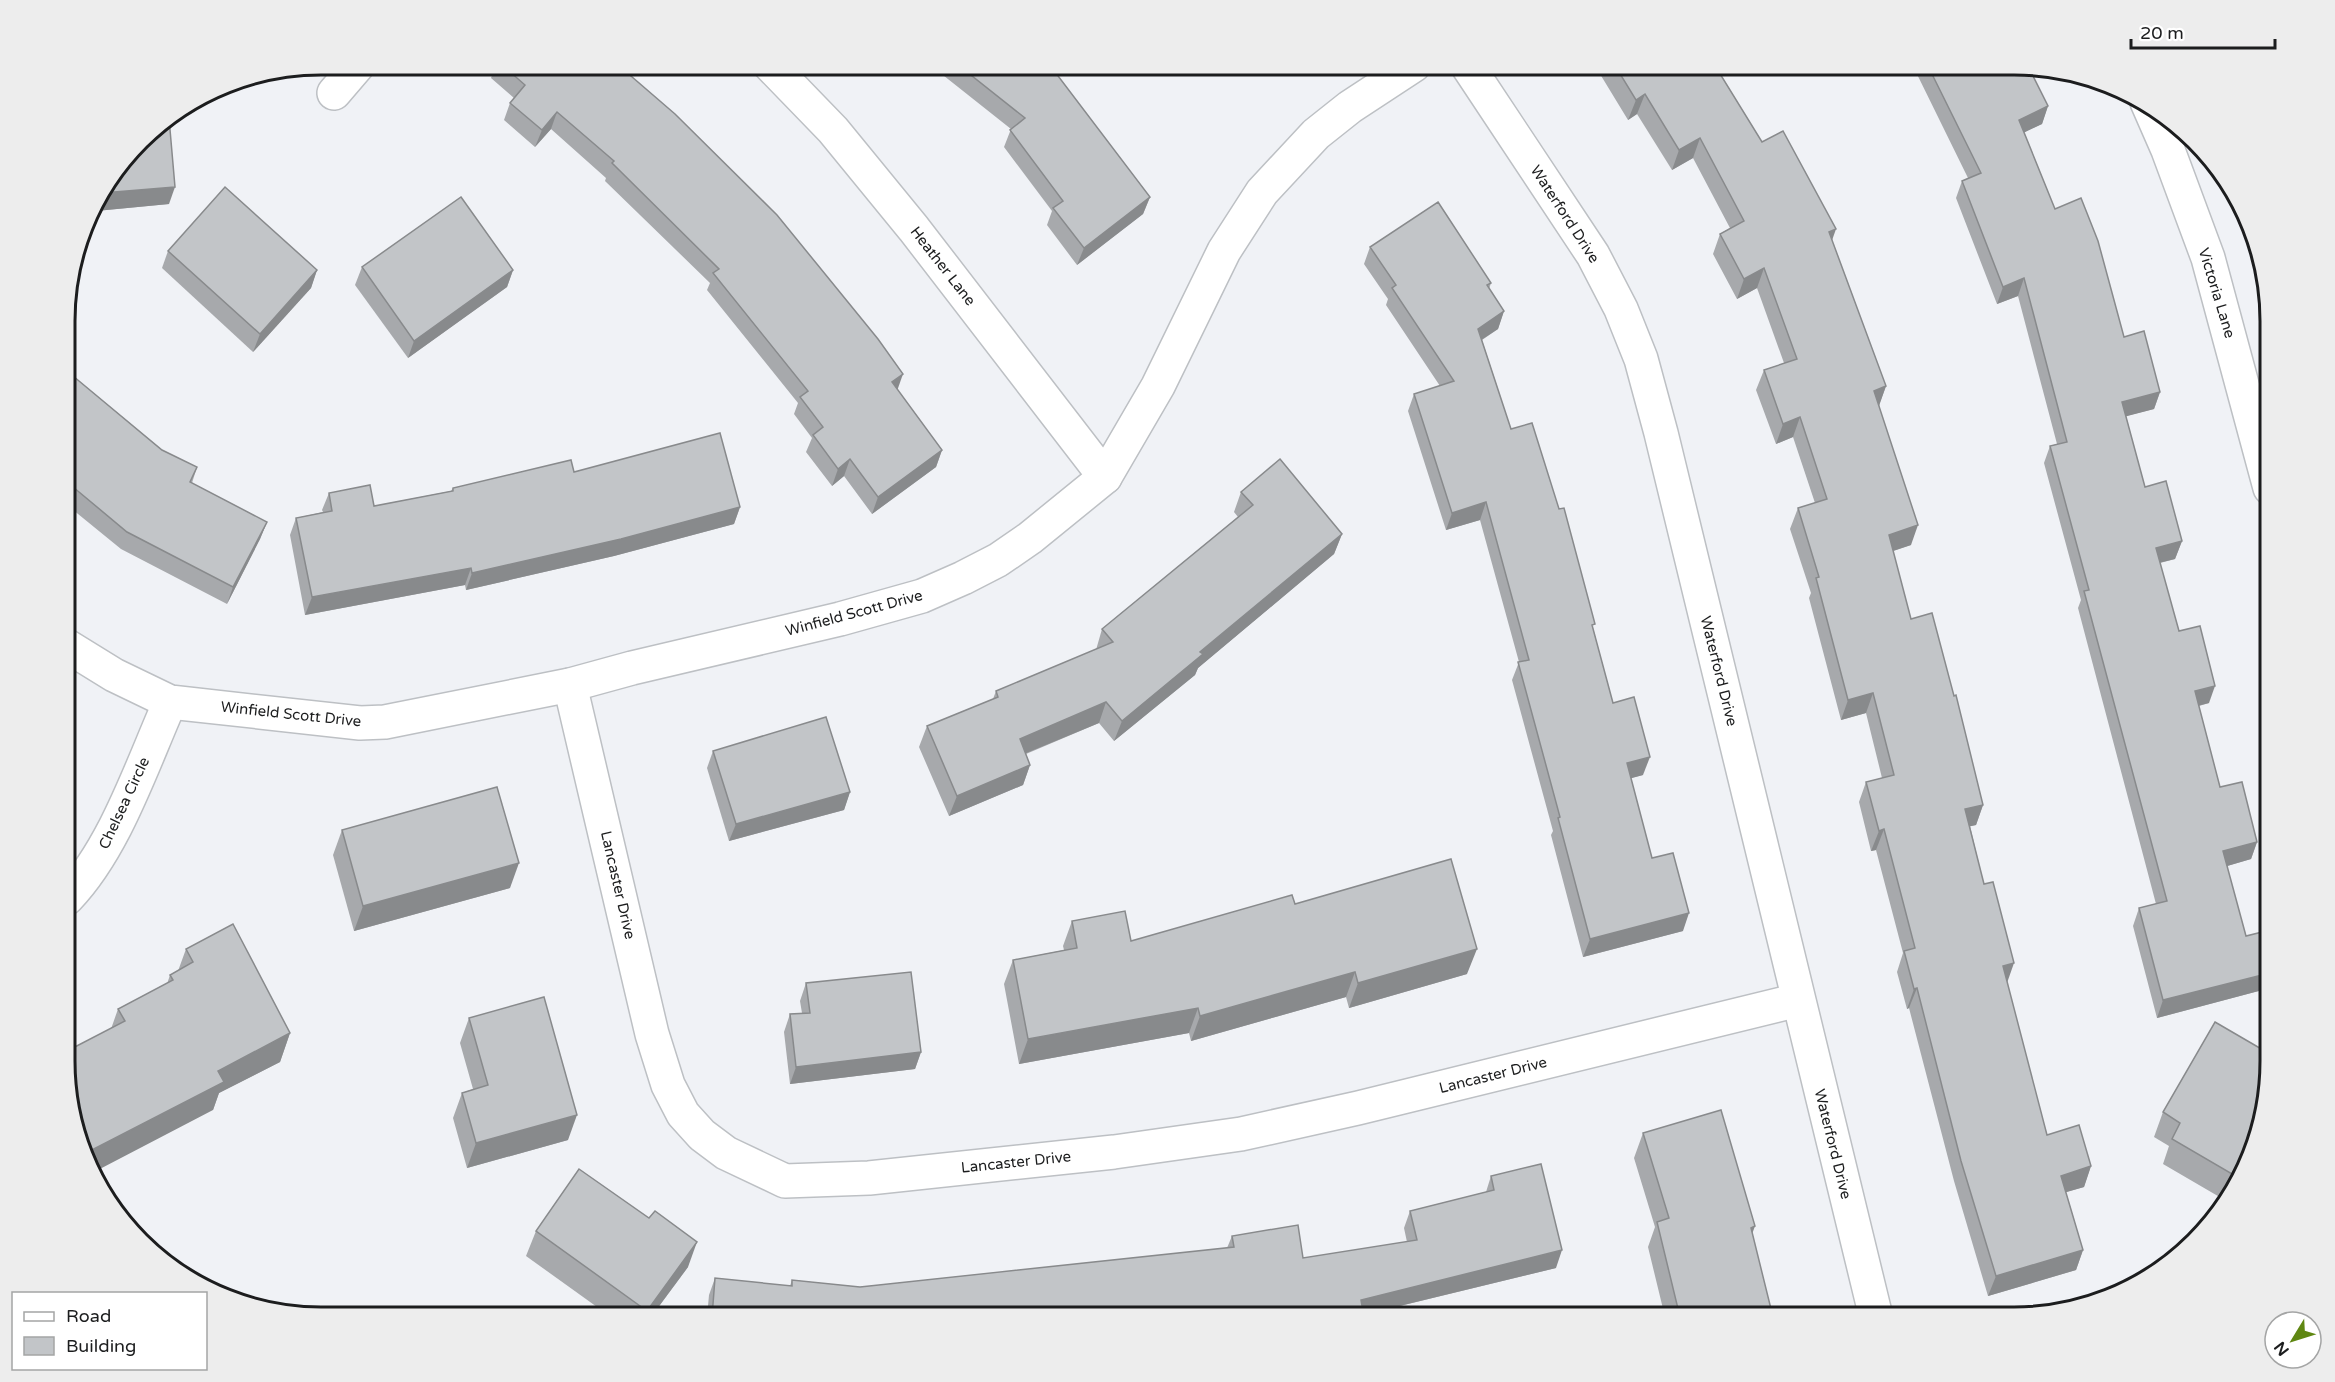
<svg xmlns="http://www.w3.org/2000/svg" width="2335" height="1382" viewBox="0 0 2335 1382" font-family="'Varela Round',sans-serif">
<rect width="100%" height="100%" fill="#f0f2f6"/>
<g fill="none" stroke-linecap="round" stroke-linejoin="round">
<!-- street casing -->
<g stroke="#bdc0c4" stroke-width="36">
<g id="street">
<path d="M770,65L833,130L914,229L1105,477"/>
<path d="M1467,65L1593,255L1621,309L1641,359L1661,433L1876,1317"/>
<path d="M334,93L358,65"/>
<path d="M2147,102L2168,150L2208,258L2270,488"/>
<path d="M67,646L114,675L170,702L360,723L385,722L570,685L632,668L840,619L922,596L963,578L998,560L1030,538L1105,477L1158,386L1224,251L1262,192L1316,134L1350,107L1414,65"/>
<path d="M570,685L652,1034L668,1085L683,1114L702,1135L726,1153L785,1181L869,1178L1114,1152L1241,1134L1358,1108L1798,1000"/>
<path d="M67,898C115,848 142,765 170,702"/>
</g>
</g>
<!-- street -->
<use href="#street" stroke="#fff" stroke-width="33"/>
</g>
<!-- wall -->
<g fill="#a7a9ac">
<path d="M496,64H617L897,389L942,450L936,467L872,514L844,476L832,486L806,452L812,438L794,414L798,403L707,290L710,283L605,181L606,178L551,129L535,147L504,120L510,103L514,98L491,78Z"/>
<path d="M929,64H1049L1150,197L1143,214L1077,265L1047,225L1052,211L1004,147L1011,129Z"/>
<path d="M1604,64H1714L1762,142L1832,240L1886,386L1879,405L1911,545L1893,551L1911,619L1954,696L1983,805L1976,825L1970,826L2007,982L2047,1135L2091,1166L2084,1187L2066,1192L2083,1250L2076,1270L1988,1296L1954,1181L1909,1008L1907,1009L1897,972L1903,953L1876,850L1871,851L1859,802L1866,782L1882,778L1866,713L1841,720L1809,598L1811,593L1790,529L1798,508L1815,503L1793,437L1776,444L1756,390L1764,370L1784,363L1757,288L1737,299L1713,254L1720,234L1730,228L1693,158L1672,170L1637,114L1628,120L1600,74Z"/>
<path d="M1912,64H2014L2048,106L2042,124L2024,132L2055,209L2124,337L2160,392L2154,409L2126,416L2145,487L2182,541L2175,559L2160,563L2179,631L2209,703L2199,706L2220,787L2257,842L2251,859L2227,866L2246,936L2270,930V988L2157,1018L2133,926L2139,908L2156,904L2078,608L2081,600L2044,463L2050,446L2057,444L2018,296L1997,304L1956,198L1962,181L1968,178Z"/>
<path d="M152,128L169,204L96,211L95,203Z"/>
<path d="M1370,247L1491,283L1489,289L1504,311L1498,329L1482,340L1511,429L1593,628L1613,703L1643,775L1631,778L1652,858L1683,931L1583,957L1551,835L1553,831L1512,680L1519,662L1480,520L1446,530L1408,411L1414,394L1440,386L1386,305L1388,299L1364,264Z"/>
<path d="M168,251L317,270L311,288L253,352L162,268Z"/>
<path d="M362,267L513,270L507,287L408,358L355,285Z"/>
<path d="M67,371L162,450L197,467L192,483L267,522L260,539L227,604L121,549L67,505Z"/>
<path d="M574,472L740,507L734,524L614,556L466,590L465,585L305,615L290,535L296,518L323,512L322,510L329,493L374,506L451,491L453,488Z"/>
<path d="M1241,492L1342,534L1334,554L1198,668L1195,675L1114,741L1099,723L1026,754L1030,765L1023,785L949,816L919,747L927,726L993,699L996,691L1096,650L1102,629L1238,517L1234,512Z"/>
<path d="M713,751L850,792L844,810L729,841L707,768Z"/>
<path d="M342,830L510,888L354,931L333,855Z"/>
<path d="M1295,904L1467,974L1349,1008L1346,997L1191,1041L1189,1033L1019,1064L1004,984L1013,960L1064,950L1063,946L1072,921L1131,941Z"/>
<path d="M186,949L290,1033L280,1062L219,1093L213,1110L111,1029L118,1009L167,984L170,975L178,971Z"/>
<path d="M806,983L921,1052L915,1069L790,1084L784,1032L790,1014L802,1013L800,1001Z"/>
<path d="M469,1018L568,1140L467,1168L453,1118L462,1093L473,1089L460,1043Z"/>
<path d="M2270,1077L2223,1199L2163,1164L2169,1146L2154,1137L2163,1112Z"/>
<path d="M1643,1133L1752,1235L1773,1317H1665L1648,1247L1655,1227L1634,1158Z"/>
<path d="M1491,1176L1556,1268L1363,1315L1364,1317H707L709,1295L715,1278L790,1286L792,1280L860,1287L1227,1248L1232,1236L1303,1258L1407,1242L1404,1228L1410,1211L1486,1192Z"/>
<path d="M536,1231L688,1267L651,1317H611L526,1256Z"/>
</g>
<!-- shaded-wall -->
<g fill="#888a8c">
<path d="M1645,94L1637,114L1628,120L1636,100Z"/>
<path d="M2048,106L2042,124L2013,138L2019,120Z"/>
<path d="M557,112L551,129L535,147L542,130Z"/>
<path d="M1700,138L1693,158L1672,170L1679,150Z"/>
<path d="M175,187L169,204L96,211L102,193Z"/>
<path d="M1150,197L1143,214L1077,265L1084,248Z"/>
<path d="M1836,229L1829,249V232Z"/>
<path d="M1764,268L1757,288L1737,299L1744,279Z"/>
<path d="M317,270L311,288L253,352L260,334Z"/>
<path d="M513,270L507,287L408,358L414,341Z"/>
<path d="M2024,278L2018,296L1997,304L2003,287Z"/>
<path d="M1504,311L1498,329L1472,346L1478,329Z"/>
<path d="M903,374L897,391L892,382Z"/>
<path d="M1886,386L1879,406L1874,391Z"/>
<path d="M2160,392L2154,409L2116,419L2122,402Z"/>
<path d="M1800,417L1793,437L1776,444L1783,424Z"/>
<path d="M942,450L936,467L872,514L878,497Z"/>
<path d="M850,459L844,476L832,486L838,469Z"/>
<path d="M1486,502L1480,520L1446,530L1452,513Z"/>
<path d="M740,507L734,524L614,556L466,590L472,573Z"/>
<path d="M267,522L260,539L227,604L233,587Z"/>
<path d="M1918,525L1911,545L1881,555L1889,535Z"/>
<path d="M1342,534L1334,554L1198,668L1195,675L1114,741L1122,721L1200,652Z"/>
<path d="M2182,541L2175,559L2150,565L2156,548Z"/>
<path d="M471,568L465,585L305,615L312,597Z"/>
<path d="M2215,686L2209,703L2189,708L2195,691Z"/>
<path d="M1873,693L1866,713L1841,720L1848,700Z"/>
<path d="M1106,702L1099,723L1012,759L1020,739Z"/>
<path d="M1650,757L1643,775L1621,781L1627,763Z"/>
<path d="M1030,765L1023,785L949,816L957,796Z"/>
<path d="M850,792L844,810L729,841L736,824Z"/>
<path d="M1983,805L1976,825L1958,829L1965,809Z"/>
<path d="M1884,829L1876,850L1871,851L1879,831Z"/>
<path d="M2257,842L2251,859L2217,869L2223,851Z"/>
<path d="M519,863L510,888L354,931L363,906Z"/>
<path d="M1689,913L1683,931L1583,957L1590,939Z"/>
<path d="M1477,949L1467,974L1349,1008L1358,983Z"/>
<path d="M2014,963L2007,983L2003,966Z"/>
<path d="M1355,972L1346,997L1191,1041L1200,1016Z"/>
<path d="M2270,973V988L2157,1018L2163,1000Z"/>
<path d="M1917,988L1909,1008L1907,1009L1914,989Z"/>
<path d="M1198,1008L1189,1033L1019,1064L1028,1039Z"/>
<path d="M290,1033L280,1062L219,1093L213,1110L96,1171L88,1152L218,1071Z"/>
<path d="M921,1052L915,1069L790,1084L796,1067Z"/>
<path d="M577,1115L568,1140L467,1168L476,1143Z"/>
<path d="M2250,1143L2244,1162L2223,1199L2232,1174Z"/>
<path d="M2091,1166L2084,1187L2053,1196L2061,1176Z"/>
<path d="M1755,1226L1746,1251L1751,1228Z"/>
<path d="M697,1242L688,1267L651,1317H645L647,1311Z"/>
<path d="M1562,1250L1556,1268L1354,1317L1361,1300Z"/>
<path d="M2083,1250L2076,1270L1988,1296L1996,1276Z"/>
<path d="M1088,1307L1085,1317H997Z"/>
</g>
<!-- building -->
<g fill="#c2c5c8" stroke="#888a8c" stroke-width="1.5">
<path d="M501,64H617L675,114L777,215L878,339L903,374L892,382L942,450L878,497L850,459L838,469L813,435L823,427L800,397L808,391L713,273L719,269L612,163L614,161L557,112L542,130L510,103L525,85Z"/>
<path d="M957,64H1049L1150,197L1084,248L1053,208L1063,201L1010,130L1025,118Z"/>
<path d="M1614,64H1714L1762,142L1783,131L1836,229L1829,232L1886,386L1874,391L1918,525L1889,535L1911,619L1932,613L1954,696L1956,695L1983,805L1965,809L1984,884L1993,882L2014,963L2003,966L2047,1135L2079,1125L2091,1166L2061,1176L2083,1250L1996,1276L1961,1161L1917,988L1914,989L1904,951L1915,948L1884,829L1879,831L1866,782L1894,775L1873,693L1848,700L1816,578L1819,577L1798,508L1827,499L1800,417L1783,424L1764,370L1797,359L1764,268L1744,279L1720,234L1744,221L1700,138L1679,150L1645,94L1636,100Z"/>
<path d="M1927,64H2014L2016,66L2018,65L2028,66L2048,106L2019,120L2055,209L2081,198L2098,241L2124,337L2144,331L2160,392L2122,402L2145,487L2166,481L2182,541L2156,548L2179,631L2200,626L2215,686L2195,691L2220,787L2242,782L2257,842L2223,851L2246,936L2270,930V973L2163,1000L2139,908L2167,901L2084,591L2089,590L2050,446L2067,442L2024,278L2003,287L1962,181L1981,173Z"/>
<path d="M169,118L175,187L102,193L152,128Z"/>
<path d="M225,187L317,270L260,334L168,251Z"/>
<path d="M461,197L513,270L414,341L362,267Z"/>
<path d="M1438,202L1491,283L1487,285L1504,311L1478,329L1511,429L1532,423L1559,509L1564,508L1595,624L1592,625L1613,703L1634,697L1650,757L1627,763L1652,858L1673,853L1689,913L1590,939L1558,818L1560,817L1518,662L1529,660L1486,502L1452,513L1414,394L1454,381L1392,288L1396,285L1370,247Z"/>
<path d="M67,371L162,450L197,467L190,482L267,522L233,587L127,532L67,482Z"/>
<path d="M720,433L740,507L621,539L472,573L471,568L312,597L296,518L332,511L329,493L370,485L374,506L453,491V488L571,460L574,472Z"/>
<path d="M1280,459L1342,534L1200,652L1203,654L1122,721L1106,702L1020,739L1030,765L957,796L927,726L998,697L996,691L1113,642L1102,629L1253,505L1241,492Z"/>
<path d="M826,717L850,792L736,824L713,751Z"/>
<path d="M497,787L519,863L363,906L342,830Z"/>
<path d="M1451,859L1477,949L1358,983L1355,972L1200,1016L1198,1008L1028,1039L1013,960L1077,948L1072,921L1125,911L1131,941L1292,895L1295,904Z"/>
<path d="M233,924L290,1033L218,1071L224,1082L88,1152L67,1094V1051L125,1021L118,1009L173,980L170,975L193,962L186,949Z"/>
<path d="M911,972L921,1052L796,1067L790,1014L810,1013L806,983Z"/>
<path d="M544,997L577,1115L476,1143L462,1093L488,1085L469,1018Z"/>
<path d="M2215,1022L2270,1054V1077L2250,1143L2232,1174L2172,1139L2180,1123L2163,1112Z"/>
<path d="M1721,1110L1755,1226L1751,1228L1773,1317H1680L1657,1222L1669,1218L1643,1133Z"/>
<path d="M1541,1164L1562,1250L1361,1300L1364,1317H1089L1088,1307L997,1317H712L715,1278L792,1286V1280L860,1287L1234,1247L1232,1236L1298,1225L1303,1258L1417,1240L1410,1211L1494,1190L1491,1176Z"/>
<path d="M579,1169L649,1218L655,1211L697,1242L647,1311L536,1231Z"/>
</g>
<g text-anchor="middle" stroke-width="4.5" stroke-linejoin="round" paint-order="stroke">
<!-- street labels -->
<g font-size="15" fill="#1c1d1e" stroke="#fff">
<text transform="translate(1565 214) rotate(57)" y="5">Waterford Drive</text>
<text transform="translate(943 266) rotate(52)" y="5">Heather Lane</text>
<text transform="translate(2217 293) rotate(73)" y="5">Victoria Lane</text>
<text transform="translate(854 613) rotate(-15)" y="5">Winfield Scott Drive</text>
<text transform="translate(1719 671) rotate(76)" y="5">Waterford Drive</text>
<text transform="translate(291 714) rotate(6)" y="5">Winfield Scott Drive</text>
<text transform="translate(124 803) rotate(-65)" y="5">Chelsea Circle</text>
<text transform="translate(618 885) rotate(77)" y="5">Lancaster Drive</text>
<text transform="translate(1493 1075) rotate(-14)" y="5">Lancaster Drive</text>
<text transform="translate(1833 1144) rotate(76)" y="5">Waterford Drive</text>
<text transform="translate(1016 1162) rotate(-6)" y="5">Lancaster Drive</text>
</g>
</g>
<!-- crop -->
<path d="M0 0H2335V1382H0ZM321 75H2014A246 246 0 0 1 2260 321V1061A246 246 0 0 1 2014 1307H321A246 246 0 0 1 75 1061V321A246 246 0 0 1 321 75Z" fill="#ededed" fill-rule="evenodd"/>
<path fill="none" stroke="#1c1d1e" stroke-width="3" d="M321 75H2014A246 246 0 0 1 2260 321V1061A246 246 0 0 1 2014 1307H321A246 246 0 0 1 75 1061V321A246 246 0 0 1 321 75Z"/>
<!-- legend -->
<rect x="12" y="1292" width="195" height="78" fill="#ffffff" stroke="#a4a5a5" stroke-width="1.5"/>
<rect x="24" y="1312" width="30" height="9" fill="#ffffff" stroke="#a4a5a5" stroke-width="1.5"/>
<text x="66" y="1322" font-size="18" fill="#1c1d1e">Road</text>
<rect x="24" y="1337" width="30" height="18" fill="#c2c5c8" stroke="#a4a5a5" stroke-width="1.5"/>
<text x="66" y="1352" font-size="18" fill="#1c1d1e">Building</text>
<!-- north arrow -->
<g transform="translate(2293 1340) rotate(232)"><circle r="28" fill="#ffffff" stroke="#a4a5a5" stroke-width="1.5"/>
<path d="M0-4.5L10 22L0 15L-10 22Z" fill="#5f8712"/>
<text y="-9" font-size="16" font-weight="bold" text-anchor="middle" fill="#1c1d1e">N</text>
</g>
<!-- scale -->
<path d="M2131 39v9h144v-9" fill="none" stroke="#1c1d1e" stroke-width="3"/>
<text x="2140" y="39" font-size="18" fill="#1c1d1e" stroke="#ffffff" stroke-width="4.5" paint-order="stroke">20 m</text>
</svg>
